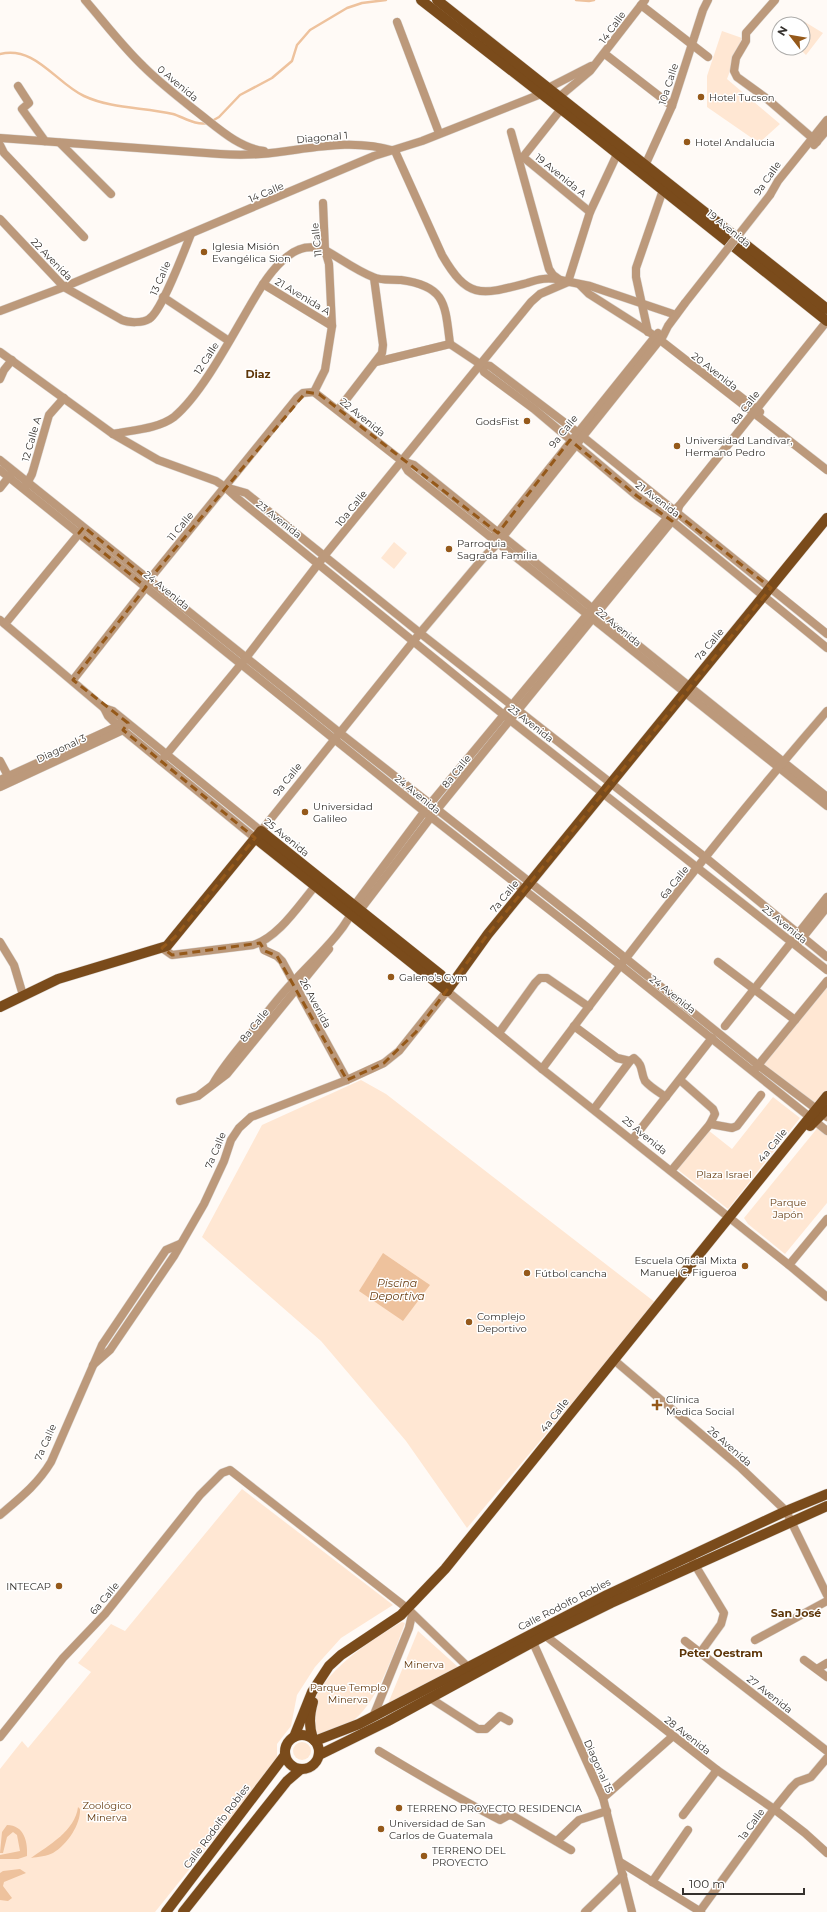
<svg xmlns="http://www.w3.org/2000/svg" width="827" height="1912" viewBox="0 0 827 1912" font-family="Montserrat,sans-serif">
<rect width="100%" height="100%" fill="#fffaf6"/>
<!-- green -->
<g fill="#ffe7d3">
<path d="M805,22L823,33L806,55L799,48H803V24H802Z"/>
<path d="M722,31L742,38L727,79L780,124L759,143L707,107V76Z"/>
<path d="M394,542L407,553L394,569L381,558Z"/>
<path d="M827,983V1096L816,1109L759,1065Z"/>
<path d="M361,1080L386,1094L656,1303L467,1528L406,1441L321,1341L202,1237L262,1125Z"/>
<path d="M773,1097L800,1118L728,1209L677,1169L708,1130L732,1149Z"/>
<path d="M819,1126L827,1132V1203L785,1254L748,1224L744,1218Z"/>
<path d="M242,1489L393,1605L341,1638L315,1667L297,1695L291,1726L277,1744V1760L155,1912H0V1769L22,1741L28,1748L91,1672L78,1663L111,1624L125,1631Z"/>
<path d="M402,1622L405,1623L404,1626C392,1657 377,1705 349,1724C341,1730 329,1732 320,1735L315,1732L313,1728C314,1720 313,1709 315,1701C323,1672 377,1635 402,1622Z"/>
<path d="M418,1631L458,1667L387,1706Z"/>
<circle cx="302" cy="1751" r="9"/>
</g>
<!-- water -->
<g fill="#eec29d">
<path d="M383,1253L430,1285L403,1321L359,1291Z"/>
<path d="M78,1807L80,1809C81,1824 67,1845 53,1853C47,1856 38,1857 31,1858C49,1845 75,1831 78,1807Z"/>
<path d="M7,1825C24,1825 28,1842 27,1856L18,1859H0V1855L20,1851L17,1835L13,1832L7,1837L3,1853H0L2,1832Z"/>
<path d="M20,1869L26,1873L4,1882L3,1886L12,1898L8,1901L0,1900V1873L3,1871Z"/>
</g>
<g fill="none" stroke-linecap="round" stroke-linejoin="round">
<!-- stream -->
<g stroke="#eec29d" stroke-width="2.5">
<path d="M576,0L589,1L594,0"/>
<path d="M0,54C35,45 56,83 84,96C112,109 143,107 173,114C183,117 197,126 207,123"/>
<path d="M212,121L219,117L240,95L272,78L292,61L297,45L310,30L347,8L362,3L386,0"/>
</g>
<!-- minor casing -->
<g stroke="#dbd6d2" stroke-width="9">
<g id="minor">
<path d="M85,0C104,22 122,46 143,66C161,84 182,100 201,115C220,130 240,148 264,151"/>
<path d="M775,0L746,33V41L736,58L734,71L737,77L766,98L817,142"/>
<path d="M641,5L708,57"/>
<path d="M397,22L439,133"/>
<path d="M605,54L672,106"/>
<path d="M18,86L29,103L22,109L45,141"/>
<path d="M548,88L591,66"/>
<path d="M559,97L590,71L645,0"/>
<path d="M511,132L549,269L553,275L560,280L590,286L676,315"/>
<path d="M0,138L220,154C234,155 247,155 261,154C307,150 348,137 395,151L442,255C468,300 481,295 527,283C539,279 548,277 560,280"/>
<path d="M60,143L111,194"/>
<path d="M0,145L4,153L84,237"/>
<path d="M814,145L827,130"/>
<path d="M523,157L561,109"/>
<path d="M519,159L523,157L590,212"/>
<path d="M643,170L672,106L703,10L708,0"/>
<path d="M770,195L778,181L827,120"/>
<path d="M0,219L64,287L122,320C129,323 143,323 149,319C162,311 184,251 191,234"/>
<path d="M568,282L590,212L620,148"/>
<path d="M263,284L332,326"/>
<path d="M580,285L589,294L655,336L827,470"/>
<path d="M163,297L229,341"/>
<path d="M0,311L64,287L374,156L422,141L541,94"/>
<path d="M648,332L636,277V268L663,190"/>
<path d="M450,344L480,364L490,366L577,432L827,634"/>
<path d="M0,352L113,434L158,460L216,481L225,487L237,498L510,720L827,970"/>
<path d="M376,362L450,344"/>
<path d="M480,364L484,372L534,409L637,496L667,517L827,648"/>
<path d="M0,379L4,370L12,360"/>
<path d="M314,392L325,370L332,326L329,264L325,250L323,203"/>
<path d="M737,394L760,412"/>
<path d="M338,410L382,353L383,345L374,278"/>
<path d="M113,434C132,430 158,429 174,417C202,394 232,336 251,304C261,287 272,268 288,256C299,247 312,245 325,250C341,259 357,271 373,277C381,281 393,279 401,280C446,286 445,304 450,344"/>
<path d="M0,460L340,733L588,928L758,1065L827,1117"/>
<path d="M402,461L408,471L827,806"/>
<path d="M0,470L431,817L620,965L827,1131"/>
<path d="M25,487L32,474L49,415L64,398"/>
<path d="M225,487L246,493L420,633L706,858L827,957"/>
<path d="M0,488L12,473"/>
<path d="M495,536L658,333"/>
<path d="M0,620L104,708L113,711L261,831L420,633L484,557L497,544L663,336L668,326L685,303"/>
<path d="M5,624L82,530"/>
<path d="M73,680L146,587L149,580L297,398L303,393L314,392L402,461L414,465L827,797"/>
<path d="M104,708L108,716L118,726L255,838"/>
<path d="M0,761L8,776"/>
<path d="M161,761L242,663L325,555L531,302L540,294L568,282"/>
<path d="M0,780L118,726L120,723"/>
<path d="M0,787L123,730L125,727"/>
<path d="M357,914L431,817L672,521L677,514L679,506"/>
<path d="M800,941L827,907"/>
<path d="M0,942L14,965L23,995"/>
<path d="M262,943L264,950L277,956L282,961L347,1080"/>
<path d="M162,948L172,955L253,945C278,938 299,905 316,885"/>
<path d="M718,962L795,1020"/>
<path d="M574,1026L617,1058L630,1061L594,1109"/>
<path d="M725,1026L827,897"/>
<path d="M499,1033L535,983L540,978H547L589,1007"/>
<path d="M630,1061L634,1058C644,1066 640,1071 645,1081C650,1087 660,1093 666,1097"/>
<path d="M542,1069C633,947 727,826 827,711"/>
<path d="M755,1069L827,981"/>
<path d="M680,1080L713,1109L715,1114L710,1124L732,1128L737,1126L761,1095"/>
<path d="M213,1084C224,1065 238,1049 252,1032C266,1014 279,996 295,980C311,962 348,929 354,906L430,804L673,511L679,506L827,321"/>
<path d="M180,1101L198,1096L227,1074L329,949"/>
<path d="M632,1140L712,1038"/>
<path d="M671,1171L710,1124"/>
<path d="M789,1265L827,1219"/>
<path d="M614,1360L741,1468L786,1511L827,1595"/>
<path d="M93,1365L110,1350L174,1256L204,1204L224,1161L231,1140L239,1128L251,1117L347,1080L384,1063L399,1051L447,991L542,1069L789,1265L827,1297"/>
<path d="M0,1515C20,1498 37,1485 51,1462L102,1345L166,1250L180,1244"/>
<path d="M692,1560L724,1613L721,1624L700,1653"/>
<path d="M542,1633L717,1770L774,1809L805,1833L827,1853"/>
<path d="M531,1638L603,1798L632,1912"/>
<path d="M755,1640L827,1601"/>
<path d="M685,1641L827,1751"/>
<path d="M804,1660L827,1677"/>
<path d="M817,1669L827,1663"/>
<path d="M430,1698L478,1729H486L500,1716L509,1721"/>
<path d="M373,1717L409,1628L412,1615"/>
<path d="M0,1737L63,1658L105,1614L200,1495L222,1473L230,1470L408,1609L471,1670"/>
<path d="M379,1751C419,1775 459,1799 500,1820L509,1815L513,1816L571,1850"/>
<path d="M603,1798L673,1736"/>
<path d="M683,1815L717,1770"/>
<path d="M557,1841L579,1820L607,1811"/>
<path d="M620,1862L701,1912"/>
<path d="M652,1882L688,1830"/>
<path d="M700,1911L774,1809L791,1788L797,1782L811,1777L827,1758"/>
<path d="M585,1912L623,1875"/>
</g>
</g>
<!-- major casing -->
<g stroke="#dbd6d2" stroke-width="11">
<g id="major">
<path d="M421,0L570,116L827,321"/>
<path d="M437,0L827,309"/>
<path d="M255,838L447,991"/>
<path d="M447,991L488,934L827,518"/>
<path d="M0,1007L58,979L167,946L261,831L441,975L447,991"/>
<path d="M810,1126L827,1109"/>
<path d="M313,1702C309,1716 309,1726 313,1739"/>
<circle cx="302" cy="1752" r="17"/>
<path d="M294,1737L312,1692L329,1666L341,1655L401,1615L445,1569L827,1096"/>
<path d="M315,1741L359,1724L607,1595L786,1511L827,1494"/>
<path d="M319,1755L388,1721L544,1636L611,1603L827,1506"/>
<path d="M166,1912L285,1755"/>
<path d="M183,1912L287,1781L301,1769"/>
</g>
</g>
<!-- minor -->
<use href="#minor" stroke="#bc997b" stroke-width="8"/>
<!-- major -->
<use href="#major" stroke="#7a4b1b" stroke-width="10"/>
<!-- minor-bridge casing -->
<g stroke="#dbd6d2" stroke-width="9" stroke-linecap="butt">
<path id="minor-bridge" d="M685,303L770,195"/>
</g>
<!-- minor-bridge -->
<use href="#minor-bridge" stroke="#bc997b" stroke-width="8"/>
</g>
<!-- marked area -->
<path fill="none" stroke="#95591a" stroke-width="3" stroke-dasharray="8 5" stroke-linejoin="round" d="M306,392L319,394L498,533L570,440L637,496L672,521L677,514L771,588L488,934L416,1032L384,1063L347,1080L277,956L265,951L260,943L172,955L162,948L175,937L255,838L123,730L128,723L73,680L146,587L79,533L84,527L149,580Z"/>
<!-- markers -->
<g fill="#95591a" stroke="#fff" stroke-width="1.5">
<circle cx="701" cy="97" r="4"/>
<circle cx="687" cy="142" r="4"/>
<circle cx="204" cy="252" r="4"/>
<circle cx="527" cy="421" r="4"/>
<circle cx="677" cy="446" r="4"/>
<circle cx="449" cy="549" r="4"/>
<circle cx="305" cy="812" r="4"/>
<circle cx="391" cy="977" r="4"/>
<circle cx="745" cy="1266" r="4"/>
<circle cx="527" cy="1273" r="4"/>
<circle cx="469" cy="1322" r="4"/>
<path d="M655 1399h4v4h4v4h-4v4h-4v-4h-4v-4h4z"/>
<circle cx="59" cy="1586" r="4"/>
<circle cx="399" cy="1808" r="4"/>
<circle cx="381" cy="1829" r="4"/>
<circle cx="424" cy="1856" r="4"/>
</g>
<g text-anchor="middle" stroke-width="3" stroke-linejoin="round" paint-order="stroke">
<!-- street labels -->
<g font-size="10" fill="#35312d" stroke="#fff">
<text transform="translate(612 27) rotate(-54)" y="4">14 Calle</text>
<text transform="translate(178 83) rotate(40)" y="4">0 Avenida</text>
<text transform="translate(668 84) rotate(-72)" y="4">10a Calle</text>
<text transform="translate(322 137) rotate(-5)" y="4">Diagonal 1</text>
<text transform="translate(561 175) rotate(39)" y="4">19 Avenida A</text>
<text transform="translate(767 178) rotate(-55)" y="4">9a Calle</text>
<text transform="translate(266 192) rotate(-23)" y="4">14 Calle</text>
<text transform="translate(729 228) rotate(39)" y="4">19 Avenida</text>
<text transform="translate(316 240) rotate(-96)" y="4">11 Calle</text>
<text transform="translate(52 259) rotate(46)" y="4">22 Avenida</text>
<text transform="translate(160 278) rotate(-66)" y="4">13 Calle</text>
<text transform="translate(303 296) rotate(31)" y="4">21 Avenida A</text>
<text transform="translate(206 358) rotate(-57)" y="4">12 Calle</text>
<text transform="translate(715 371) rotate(38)" y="4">20 Avenida</text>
<text transform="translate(745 407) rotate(-52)" y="4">8a Calle</text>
<text transform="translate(363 417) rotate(39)" y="4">22 Avenida</text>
<text transform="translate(563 431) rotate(-51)" y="4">9a Calle</text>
<text transform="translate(31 439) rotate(-74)" y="4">12 Calle A</text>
<text transform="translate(658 499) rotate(37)" y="4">21 Avenida</text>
<text transform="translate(351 508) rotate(-51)" y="4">10a Calle</text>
<text transform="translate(279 519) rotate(38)" y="4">23 Avenida</text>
<text transform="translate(180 526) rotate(-50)" y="4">11 Calle</text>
<text transform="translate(167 590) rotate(39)" y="4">24 Avenida</text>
<text transform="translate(619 627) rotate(39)" y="4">22 Avenida</text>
<text transform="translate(709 644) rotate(-50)" y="4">7a Calle</text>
<text transform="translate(531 723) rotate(38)" y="4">23 Avenida</text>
<text transform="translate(61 748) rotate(-25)" y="4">Diagonal 3</text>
<text transform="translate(456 771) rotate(-51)" y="4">8a Calle</text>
<text transform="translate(287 779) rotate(-51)" y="4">9a Calle</text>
<text transform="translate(418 794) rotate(39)" y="4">24 Avenida</text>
<text transform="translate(287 837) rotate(39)" y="4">25 Avenida</text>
<text transform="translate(674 882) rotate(-51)" y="4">6a Calle</text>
<text transform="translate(504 896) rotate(-51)" y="4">7a Calle</text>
<text transform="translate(785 924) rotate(39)" y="4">23 Avenida</text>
<text transform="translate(673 994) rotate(38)" y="4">24 Avenida</text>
<text transform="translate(316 1003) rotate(62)" y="4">26 Avenida</text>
<text transform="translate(254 1025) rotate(-51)" y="4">8a Calle</text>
<text transform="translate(645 1135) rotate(39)" y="4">25 Avenida</text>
<text transform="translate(772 1145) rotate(-51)" y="4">4a Calle</text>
<text transform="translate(215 1150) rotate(-67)" y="4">7a Calle</text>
<text transform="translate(554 1415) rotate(-52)" y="4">4a Calle</text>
<text transform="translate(45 1442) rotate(-66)" y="4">7a Calle</text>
<text transform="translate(730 1446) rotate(41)" y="4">26 Avenida</text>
<text transform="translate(104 1598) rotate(-50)" y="4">6a Calle</text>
<text transform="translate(564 1604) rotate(-27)" y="4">Calle Rodolfo Robles</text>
<text transform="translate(770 1694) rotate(38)" y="4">27 Avenida</text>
<text transform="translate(688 1735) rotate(38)" y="4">28 Avenida</text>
<text transform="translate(599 1766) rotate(66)" y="4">Diagonal 15</text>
<text transform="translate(751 1824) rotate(-54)" y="4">1a Calle</text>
<text transform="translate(216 1826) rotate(-53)" y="4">Calle Rodolfo Robles</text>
</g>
<!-- poi labels -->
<g font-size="10" fill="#35312d" stroke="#fff" text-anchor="start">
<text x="709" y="101">Hotel Tucson</text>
<text x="695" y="146">Hotel Andalucia</text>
<text x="212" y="250">Iglesia Misión<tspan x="212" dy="12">Evangélica Sion</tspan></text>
<text x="519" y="425" text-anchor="end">GodsFist</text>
<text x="685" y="444">Universidad Landivar,<tspan x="685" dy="12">Hermano Pedro</tspan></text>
<text x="457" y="547">Parroquia<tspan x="457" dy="12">Sagrada Familia</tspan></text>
<text x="313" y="810">Universidad<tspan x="313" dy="12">Galileo</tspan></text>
<text x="399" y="981">Galeno's Gym</text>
<text x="737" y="1264" text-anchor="end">Escuela Oficial Mixta<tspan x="737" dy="12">Manuel C. Figueroa</tspan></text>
<text x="535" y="1277">Fútbol cancha</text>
<text x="477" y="1320">Complejo<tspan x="477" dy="12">Deportivo</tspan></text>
<text x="666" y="1403">Clínica<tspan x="666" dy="12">Medica Social</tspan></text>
<text x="51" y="1590" text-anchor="end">INTECAP</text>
<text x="407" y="1812">TERRENO PROYECTO RESIDENCIA</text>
<text x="389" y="1827">Universidad de San<tspan x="389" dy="12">Carlos de Guatemala</tspan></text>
<text x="432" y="1854">TERRENO DEL<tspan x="432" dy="12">PROYECTO</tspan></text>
</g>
<!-- park labels -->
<g font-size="10" fill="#6a4016" stroke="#fff">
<text x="724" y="1178">Plaza Israel</text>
<text x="788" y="1206">Parque<tspan x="788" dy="12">Japón</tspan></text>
<text x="424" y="1668">Minerva</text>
<text x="348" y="1691">Parque Templo<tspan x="348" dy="12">Minerva</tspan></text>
<text x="107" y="1809">Zoológico<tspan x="107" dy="12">Minerva</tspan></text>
</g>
<!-- neighbourhood labels -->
<g font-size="11" font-weight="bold" fill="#5e3609" stroke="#fff">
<text x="258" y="378">Diaz</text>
<text x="796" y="1617">San José</text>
<text x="721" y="1657">Peter Oestram</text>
</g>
<!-- water labels -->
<g font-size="11" font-style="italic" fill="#6c4218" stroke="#fff">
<text x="397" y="1287">Piscina<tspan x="397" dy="13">Deportiva</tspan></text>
</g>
</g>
<!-- north arrow -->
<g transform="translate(791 36) rotate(301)"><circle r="19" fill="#ffffff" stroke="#aeadab"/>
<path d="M0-3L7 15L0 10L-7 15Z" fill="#95591a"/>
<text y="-6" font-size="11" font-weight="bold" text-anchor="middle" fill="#35312d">N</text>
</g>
<!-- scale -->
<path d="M683 1888v6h121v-6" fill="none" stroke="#35312d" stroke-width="2"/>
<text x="689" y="1888" font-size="12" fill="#35312d" stroke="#ffffff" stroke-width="3" paint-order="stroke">100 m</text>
</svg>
